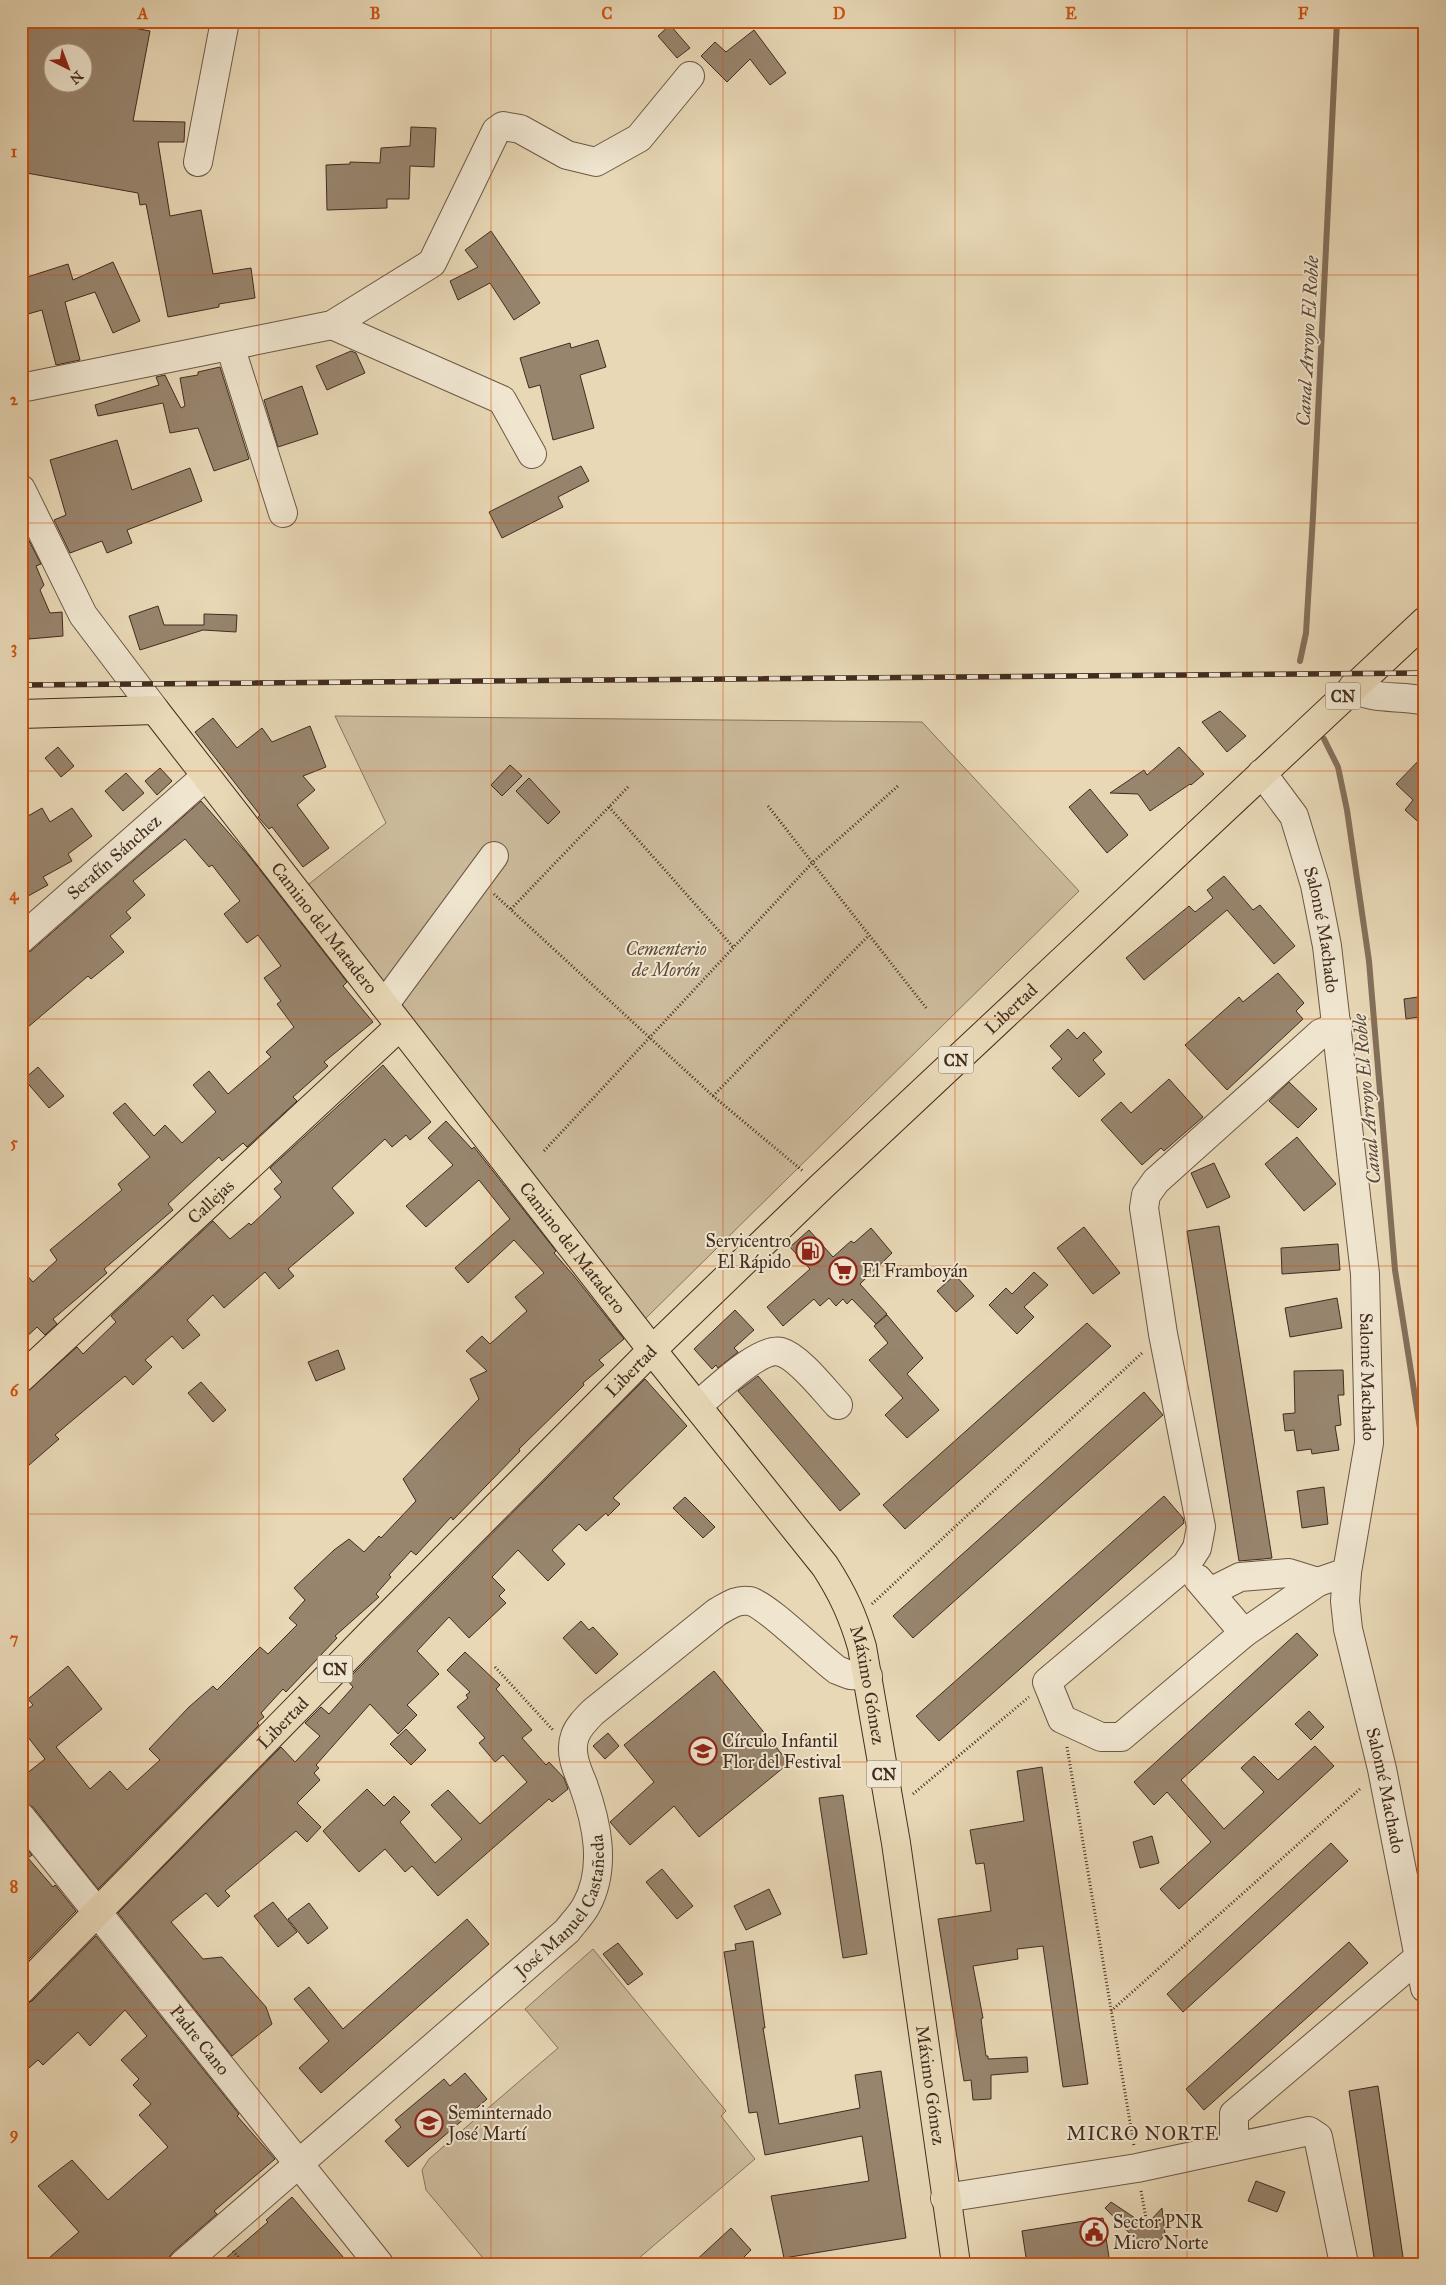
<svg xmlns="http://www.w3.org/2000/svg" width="1446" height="2285" viewBox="0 0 1446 2285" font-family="'IM FELL Great Primer',serif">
<rect width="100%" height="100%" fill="#e8d8b6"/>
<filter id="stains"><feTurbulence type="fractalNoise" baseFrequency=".004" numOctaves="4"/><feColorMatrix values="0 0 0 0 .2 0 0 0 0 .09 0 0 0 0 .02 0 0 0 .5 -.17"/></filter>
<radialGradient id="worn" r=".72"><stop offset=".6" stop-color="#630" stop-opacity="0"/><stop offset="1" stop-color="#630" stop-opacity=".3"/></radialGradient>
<!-- green -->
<g fill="#ccbb9c" stroke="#87745e">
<path d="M335,716L922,722L1079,891L644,1320L304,888L386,823Z"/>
<path d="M593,1949L726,2111L721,2116L755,2159L632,2264H488L426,2190L422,2170L429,2159L558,2048L525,2009Z"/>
</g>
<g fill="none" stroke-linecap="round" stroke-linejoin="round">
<!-- stream -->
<g stroke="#84705b" stroke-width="6">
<path d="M1300,661L1306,633L1313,516L1337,21"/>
<path d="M1324,739L1338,767L1347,810L1369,961L1395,1270L1425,1460"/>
</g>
</g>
<!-- building -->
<g fill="#98856e" stroke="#422c1f" fill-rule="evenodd">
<path d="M21,21H96L150,31L133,121L185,122L184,142H158L170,216L201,210L213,274L251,268L255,298L219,304V307L168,317L146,204L140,205L138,193L21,172ZM52,52H82V82H52Z"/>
<path d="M670,25L690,48L677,58L658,36Z"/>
<path d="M754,30L786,73L770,85L750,59L727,82L701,56L715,42L726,52Z"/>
<path d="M411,127L436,128L434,167L410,166L409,199H387V208L327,210L326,165L350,164V162L380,163L381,148L410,146Z"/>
<path d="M491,231L540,303L514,320L490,283L458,300L450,281L478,267L465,250Z"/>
<path d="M113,262L140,321L113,333L95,292L65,302L80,360L56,365L42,310L21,316V279L68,264L73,280Z"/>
<path d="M598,340L606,367L580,375L594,428L553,440L540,385L529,388L520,358L570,343L571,348Z"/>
<path d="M351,351L356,353L365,373L327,390L316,366Z"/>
<path d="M220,367L249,459L214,471L198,428L170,433L163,403L98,416L95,405L159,385L156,377L165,375L181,408L185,406L180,378L198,375V372Z"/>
<path d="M302,386L318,434L278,447L264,400Z"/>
<path d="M117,440L132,490L190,468L202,501L127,530L132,543L107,553L102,541L70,553L54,520L66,515L50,460Z"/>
<path d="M581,466L589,481L558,497L563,507L502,538L489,512Z"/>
<path d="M21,531H24L41,564L36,566L44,585L40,590L50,613L62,612L63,636L29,639L28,629H21Z"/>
<path d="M158,606L164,625H204V614L237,615L236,632L203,630L140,650L129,616Z"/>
<path d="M1220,711L1246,736L1227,752L1202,722Z"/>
<path d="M213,718L237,748L262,728L272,742L310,726L326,767L303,776L315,790L297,805L329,848L303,867L272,827L269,829L258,817L260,815L195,732Z"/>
<path d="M58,747L74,766L61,777L45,758Z"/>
<path d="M1179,747L1204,774L1191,785L1190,784L1150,811L1138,794L1110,793L1144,770L1147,775Z"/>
<path d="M1425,754V828L1405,810L1413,800L1396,784Z"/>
<path d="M510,765L522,776L502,796L491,785Z"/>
<path d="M160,768L172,781L157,795L145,781Z"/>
<path d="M126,773L144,793L123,811L105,791Z"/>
<path d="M529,778L560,812L548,824L516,791Z"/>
<path d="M1090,789L1128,835L1107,853L1069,807Z"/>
<path d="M201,801L249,856L347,982L343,986L373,1022L324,1062L328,1066L293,1097L297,1101L247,1147L243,1143L222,1161L219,1157L168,1204L173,1210L104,1269L107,1273L53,1319L57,1324L45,1335L37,1327L21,1342V1269L33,1282L57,1260L50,1250L122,1190L118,1184L150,1157L113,1113L125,1103L154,1136L165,1125L182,1143L216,1112L193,1085L209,1071L228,1094L271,1057L266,1052L294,1027L277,1004L281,1001L264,978L281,966L258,935L247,943L224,914L240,901L212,865L209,867L185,839L133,881L145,895L126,912L131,918L110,936L124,952L91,979L88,976L21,1033V955L31,951Z"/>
<path d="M42,808L50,822L72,808L92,836L68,854L72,861L43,877L48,885L21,900V820Z"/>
<path d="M1224,876L1253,910L1260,905L1295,946L1274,964L1227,910L1144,980L1126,958L1189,906L1195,912L1213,898L1207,890Z"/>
<path d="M1278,973L1304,1003L1296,1011L1303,1019L1227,1090L1185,1045L1239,997L1243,1002Z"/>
<path d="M1425,996V1016L1406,1019L1404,999Z"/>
<path d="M1068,1029L1077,1039L1084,1032L1102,1052L1093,1060L1105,1074L1079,1097L1052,1068L1062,1059L1050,1046Z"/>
<path d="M383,1065L431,1122L410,1140L406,1135L392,1147L385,1139L332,1188L354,1213L288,1269L294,1276L279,1289L265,1272L224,1308L213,1295L187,1320L200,1335L183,1349L172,1336L145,1360L152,1367L133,1385L125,1376L55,1435L59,1439L21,1472V1397L77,1347L83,1354L116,1322L111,1316L213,1221L230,1239L249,1223L251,1225L281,1197L274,1189L282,1182L270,1168Z"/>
<path d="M38,1067L64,1096L49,1108L24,1079Z"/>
<path d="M1169,1079L1203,1117L1164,1151L1161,1148L1142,1165L1101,1120L1121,1102L1131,1113Z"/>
<path d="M1289,1082L1317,1109L1298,1128L1269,1101Z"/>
<path d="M446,1121L472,1149L474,1147L556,1251L554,1253L574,1276L624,1339L599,1360L604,1365L583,1383L584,1385L571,1398L519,1449L520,1451L453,1520L451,1517L416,1555L411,1551L389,1575L391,1577L376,1594L379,1597L335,1636L337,1638L286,1692L283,1689L261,1713L264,1717L257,1723L259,1725L98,1889L33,1807L21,1802V1778L45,1759L21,1728V1714L33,1705L28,1699L68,1666L102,1709L56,1747L90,1789L110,1771L127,1790L160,1760L149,1749L189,1707L213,1686L217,1690L260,1647L268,1654L297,1625L289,1618L305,1600L294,1588L334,1550L349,1539L364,1552L379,1536L381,1538L416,1501L403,1479L479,1399L470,1379L487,1371L466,1351L482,1336L490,1344L527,1311L515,1297L544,1273L514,1240L468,1283L455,1268L510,1219L479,1180L426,1227L406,1206L453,1165L428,1138Z"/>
<path d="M1297,1137L1336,1184L1304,1211L1265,1164Z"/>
<path d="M1214,1163L1230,1197L1207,1208L1191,1173Z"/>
<path d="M1219,1226L1272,1558L1263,1559L1239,1561L1187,1231Z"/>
<path d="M1084,1227L1120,1273L1093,1294L1057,1248Z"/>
<path d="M871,1228L892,1253L860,1284L887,1314L876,1324L852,1299L847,1304L843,1299L836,1306L829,1298L820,1306L814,1299L783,1326L767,1307L810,1269L790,1247L809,1230L833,1257L851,1241L854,1243Z"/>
<path d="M1338,1244L1340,1270L1282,1274L1281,1248Z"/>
<path d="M1034,1272L1048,1285L1024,1307L1034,1317L1017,1334L989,1305L1006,1288L1012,1294Z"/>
<path d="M955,1275L974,1296L956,1312L937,1291Z"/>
<path d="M1337,1298L1342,1328L1290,1337L1285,1308Z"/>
<path d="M735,1310L754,1330L734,1348L738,1352L718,1368L716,1365L712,1369L694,1349Z"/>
<path d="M887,1315L923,1358L907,1374L939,1410L907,1438L885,1415L903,1398L869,1360L888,1343L874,1326Z"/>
<path d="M1087,1323L1111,1346L905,1529L883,1505Z"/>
<path d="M338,1350L345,1369L316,1381L308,1362Z"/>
<path d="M1343,1370L1344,1395H1338L1341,1425L1335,1426L1339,1450L1312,1454L1311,1449L1297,1451L1294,1430L1285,1431L1283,1414L1295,1413L1294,1371Z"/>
<path d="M758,1376L860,1494L840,1511L738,1391Z"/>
<path d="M645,1379L687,1426L613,1498L620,1504L608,1516L606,1513L586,1531L579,1524L552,1550L565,1564L548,1581L518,1550L492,1577L505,1590L499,1596L506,1603L469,1638L449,1617L417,1651L439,1674L407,1705L417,1715L398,1734L370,1704L316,1765L319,1768L314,1773L320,1780L297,1803L321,1827L307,1842L296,1831L225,1891L230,1896L218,1907L206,1893L171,1922L203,1959L222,1957L266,2007L272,2024L232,2056L118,1913L281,1747L295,1762L320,1736L305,1723L321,1707L329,1714L353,1687L347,1680Z"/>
<path d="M201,1382L226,1410L213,1422L188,1393Z"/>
<path d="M1144,1392L1163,1415L913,1638L893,1616Z"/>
<path d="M1324,1487L1328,1524L1302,1528L1297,1491Z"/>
<path d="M1164,1496L1183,1518L1184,1523L939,1741L916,1716Z"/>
<path d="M685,1497L715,1527L703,1538L673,1508Z"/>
<path d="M581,1621L589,1630L593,1627L618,1654L596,1674L563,1638Z"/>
<path d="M1297,1633L1318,1655L1181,1780L1224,1829L1264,1792L1241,1768L1254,1756L1278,1780L1315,1746L1334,1766L1179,1909L1160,1889L1211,1842L1167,1792L1154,1805L1134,1782Z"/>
<path d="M465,1652L500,1685L496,1689L532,1730L522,1738L546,1765L549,1762L564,1778L568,1789L552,1802L549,1799L438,1896L412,1866L405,1872L385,1849L359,1872L323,1831L367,1789L384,1806L394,1796L410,1812L400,1822L435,1863L462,1839L431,1805L448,1790L480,1824L527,1782L503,1755L495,1762L479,1743L485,1738L457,1707L468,1698L466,1695L470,1692L447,1670Z"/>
<path d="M714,1671L789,1763L699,1837L674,1806L630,1845L610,1822L654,1782L624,1745Z"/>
<path d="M1309,1711L1324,1727L1311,1740L1295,1724Z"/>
<path d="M406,1729L426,1750L411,1765L390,1744Z"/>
<path d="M608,1733L619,1746L605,1759L593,1746Z"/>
<path d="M1042,1767L1088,2084L1063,2087L1043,1946L1017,1949L1018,1959L973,1966L983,2018L981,2019L986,2056H988V2059L1027,2057L1028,2072L991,2075V2099L973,2100L971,2080L964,2081L938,1919L991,1911L984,1863L976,1864L970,1830L1024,1821L1017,1771Z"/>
<path d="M843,1795L867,1954L843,1958L819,1798Z"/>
<path d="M1152,1836L1159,1863L1140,1868L1133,1842Z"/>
<path d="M21,1842L32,1855L28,1858L53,1887L55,1885L76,1911L21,1967Z"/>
<path d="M1331,1843L1348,1861L1183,2012L1167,1994Z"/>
<path d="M662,1869L693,1906L677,1919L646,1882Z"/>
<path d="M769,1889L781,1914L746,1930L734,1906Z"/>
<path d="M273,1902L297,1932L278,1947L254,1916Z"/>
<path d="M309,1903L328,1928L308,1944L288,1919Z"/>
<path d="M467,1919L489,1944L321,2093L299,2068L329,2041L294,1999L309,1987L343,2029Z"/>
<path d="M96,1936L239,2114L237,2116L275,2159L214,2211L217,2214L173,2252L164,2264H42L79,2232L38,2186L72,2160L108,2200L168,2147L139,2115L151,2104L133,2085L139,2079L121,2060L147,2036L125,2010L90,2046L78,2032L43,2065L38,2060L21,2075V2005L32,2001Z"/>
<path d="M753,1941L765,2028H763L779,2124L860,2108L855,2075L881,2071L906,2238L784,2258L771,2196L869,2181L862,2136L765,2155L757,2112L749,2113L724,1952L736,1950L735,1944Z"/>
<path d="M1349,1942L1368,1963L1204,2110L1186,2089Z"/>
<path d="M618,1943L643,1974L628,1985L603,1954Z"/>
<path d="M465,2073L487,2099L408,2167L385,2141L401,2127L395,2120L444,2079L450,2086Z"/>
<path d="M1378,2086L1404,2264H1375L1349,2091Z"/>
<path d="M1256,2181L1285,2192L1277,2212L1248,2201Z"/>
<path d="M292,2197L349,2264H219L268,2222L266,2220Z"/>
<path d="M1111,2202L1141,2222L1146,2218L1151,2220L1162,2208L1165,2234L1157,2245L1142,2246L1105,2208Z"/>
<path d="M1103,2218L1110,2264H1027L1022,2231Z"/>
<path d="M731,2228L751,2250L737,2264H692Z"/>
</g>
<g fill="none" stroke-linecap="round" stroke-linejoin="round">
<!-- minor casing -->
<g stroke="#6c5745" stroke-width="30">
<g id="minor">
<path d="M198,162L225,21"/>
<path d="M332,325L502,400L532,454"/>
<path d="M230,346L283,513"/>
<path d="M21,388L332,325L432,263L496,131L503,126L520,129L567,155L596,162L639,138L690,76"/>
<path d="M21,489L83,615L155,710"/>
<path d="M1353,687C1374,702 1400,694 1425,701"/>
<path id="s1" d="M1262,773L1294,816L1315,885L1327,946L1365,1274L1369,1443L1347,1572L1345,1601L1348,1629L1382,1769L1425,1988"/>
<path id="s2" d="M21,939L206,776"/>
<path d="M384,1005L494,856"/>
<path d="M1338,1026L1321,1033L1156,1181L1146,1195L1144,1208L1163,1334L1201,1527L1197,1548L1186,1565L1047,1682L1062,1719L1101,1737H1121L1244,1633L1318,1582L1347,1572"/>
<path d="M697,1406C713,1393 760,1346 781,1352C799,1357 825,1391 838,1405"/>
<path d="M1198,1579L1244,1633"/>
<path d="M1210,1592L1240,1577L1289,1573L1318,1582"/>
<path id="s3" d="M21,1817L379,2264"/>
<path d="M1234,2147V2114L1419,1957"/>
<path d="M945,2198L1137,2168L1309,2131L1318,2137L1344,2264"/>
<path id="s4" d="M183,2264L567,1931C573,1923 581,1915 586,1906C607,1868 597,1823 583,1784C577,1770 569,1752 575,1736C578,1727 586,1719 593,1712L717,1612C728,1606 737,1599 749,1601C765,1603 820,1658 837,1670L850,1675L868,1676"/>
</g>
</g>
<!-- major casing -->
<g stroke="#422c1f" stroke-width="30">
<g id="major">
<path id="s5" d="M21,714L155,710L652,1350L825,1566C843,1594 853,1616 862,1647L896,1843L956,2264"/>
<path id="s6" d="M21,1378L400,1026"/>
<path id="s7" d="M21,1990L373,1631L652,1350L822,1186L1425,621"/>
</g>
</g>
<!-- path -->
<g stroke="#422c1f" stroke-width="3" stroke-dasharray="1 2.5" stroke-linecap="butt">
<path d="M768,806L927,1009"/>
<path d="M609,807L734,948"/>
<path d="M494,894L713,1096L804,1172"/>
<path d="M511,909L629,786"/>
<path d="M713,1096L869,935"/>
<path d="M544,1151L813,862L899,785"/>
<path d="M872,1604L1142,1353"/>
<path d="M495,1667L553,1730"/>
<path d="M1067,1747L1134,2146"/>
<path d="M913,1794L1029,1697"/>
<path d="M1111,2011L1361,1788"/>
<path d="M1141,2191L1146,2218"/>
<path d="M233,2251L244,2264"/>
</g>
<!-- minor -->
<use href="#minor" stroke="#f0e6d0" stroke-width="28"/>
<!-- major -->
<use href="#major" stroke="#e8d8b6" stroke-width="28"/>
<!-- rail casing -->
<g stroke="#422c1f" stroke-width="5.5">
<path id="rail" d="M21,685L1425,673"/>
</g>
<!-- rail -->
<use href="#rail" stroke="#f0e6d0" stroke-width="4" stroke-dasharray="11" stroke-linecap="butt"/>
</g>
<!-- grid -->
<path fill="none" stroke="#cf520f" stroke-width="1" stroke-opacity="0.55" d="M259,21V2264M491,21V2264M723,21V2264M955,21V2264M1187,21V2264M21,275H1425M21,523H1425M21,771H1425M21,1019H1425M21,1266H1425M21,1514H1425M21,1762H1425M21,2010H1425"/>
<!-- icons -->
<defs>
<g id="fuel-ring" transform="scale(1.4375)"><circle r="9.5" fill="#f0e6d0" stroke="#8f2418" stroke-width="1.5"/><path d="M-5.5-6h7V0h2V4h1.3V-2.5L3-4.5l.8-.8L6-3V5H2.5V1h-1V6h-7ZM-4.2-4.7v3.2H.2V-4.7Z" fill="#8f2418"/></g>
<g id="supermarket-ring" transform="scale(1.4375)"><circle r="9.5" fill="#f0e6d0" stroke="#8f2418" stroke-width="1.5"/><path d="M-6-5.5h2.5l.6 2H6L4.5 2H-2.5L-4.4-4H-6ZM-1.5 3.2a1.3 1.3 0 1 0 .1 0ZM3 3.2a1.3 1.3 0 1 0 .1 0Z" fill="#8f2418"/></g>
<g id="school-ring" transform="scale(1.4375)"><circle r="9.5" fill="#f0e6d0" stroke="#8f2418" stroke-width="1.5"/><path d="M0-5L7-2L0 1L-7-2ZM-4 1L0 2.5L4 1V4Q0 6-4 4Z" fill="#8f2418"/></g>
<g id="civic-ring" transform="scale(1.4375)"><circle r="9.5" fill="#f0e6d0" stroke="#8f2418" stroke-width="1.5"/><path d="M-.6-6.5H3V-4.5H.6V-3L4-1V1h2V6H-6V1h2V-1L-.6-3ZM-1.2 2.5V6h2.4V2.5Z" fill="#8f2418"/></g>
</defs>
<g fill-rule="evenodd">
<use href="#fuel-ring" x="810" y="1251"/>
<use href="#supermarket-ring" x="843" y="1271"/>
<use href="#school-ring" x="703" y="1751"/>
<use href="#school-ring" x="429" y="2123"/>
<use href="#civic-ring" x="1094" y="2232"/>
</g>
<g text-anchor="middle" stroke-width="4" stroke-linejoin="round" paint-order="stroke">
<!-- shield labels -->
<g fill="#f0e6d0" stroke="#766454" stroke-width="1">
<rect x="1325.5" y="682.5" width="35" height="27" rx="4"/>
<rect x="938.5" y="1046.5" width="35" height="27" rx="4"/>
<rect x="317.5" y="1655.5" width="35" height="27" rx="4"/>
<rect x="866.5" y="1760.5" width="35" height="27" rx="4"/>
</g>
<g font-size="16" font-weight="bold" fill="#422c1f">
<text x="1343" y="702">CN</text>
<text x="956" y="1066">CN</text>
<text x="335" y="1675">CN</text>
<text x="884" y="1780">CN</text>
</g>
<!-- street labels -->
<g font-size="18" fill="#422c1f" stroke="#f0e6d0">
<text dy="6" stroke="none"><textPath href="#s2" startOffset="124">Serafín Sánchez</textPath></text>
<text dy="6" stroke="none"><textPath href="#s5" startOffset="410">Camino del Matadero</textPath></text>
<text dy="6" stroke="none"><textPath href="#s1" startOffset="171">Salomé Machado</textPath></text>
<text dy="6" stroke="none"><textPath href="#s7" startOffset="1394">Libertad</textPath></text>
<text dy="6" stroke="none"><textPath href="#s6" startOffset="259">Callejas</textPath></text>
<text dy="6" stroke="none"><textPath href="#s5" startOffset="815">Camino del Matadero</textPath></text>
<text dy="6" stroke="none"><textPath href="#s7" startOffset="869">Libertad</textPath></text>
<text dy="6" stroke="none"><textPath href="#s1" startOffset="621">Salomé Machado</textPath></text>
<text dy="6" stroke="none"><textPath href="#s5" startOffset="1349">Máximo Gómez</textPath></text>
<text dy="6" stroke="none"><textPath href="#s7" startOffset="374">Libertad</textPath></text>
<text dy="6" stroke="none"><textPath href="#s1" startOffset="1041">Salomé Machado</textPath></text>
<text dy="6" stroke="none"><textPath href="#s4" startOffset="528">José Manuel Castañeda</textPath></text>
<text dy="6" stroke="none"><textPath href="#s3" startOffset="286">Padre Cano</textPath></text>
<text dy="6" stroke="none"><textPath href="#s5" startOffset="1754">Máximo Gómez</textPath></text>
</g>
<!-- park labels -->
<g font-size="18" font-style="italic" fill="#5e4938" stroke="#f0e6d0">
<text x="666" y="955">Cementerio<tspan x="666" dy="21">de Morón</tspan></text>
</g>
<!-- poi labels -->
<g font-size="18" fill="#422c1f" stroke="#f0e6d0" text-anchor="start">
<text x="791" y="1247" text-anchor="end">Servicentro<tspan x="791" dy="21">El Rápido</tspan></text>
<text x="862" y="1277">El Framboyán</text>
<text x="722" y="1747">Círculo Infantil<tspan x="722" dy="21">Flor del Festival</tspan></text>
<text x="448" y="2119">Seminternado<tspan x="448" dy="21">José Martí</tspan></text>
<text x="1113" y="2228">Sector PNR<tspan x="1113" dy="21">Micro Norte</tspan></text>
</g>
<!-- water labels -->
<g font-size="19" font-style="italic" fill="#5e4838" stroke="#f0e6d0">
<text transform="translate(1307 341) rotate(-87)" y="7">Canal Arroyo El Roble</text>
<text transform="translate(1366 1099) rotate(-95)" y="7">Canal Arroyo El Roble</text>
</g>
<!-- neighbourhood labels -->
<g font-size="19" letter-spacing="1" fill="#422c1f" stroke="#f0e6d0">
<text x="1143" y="2140">MICRO NORTE</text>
</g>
</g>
<!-- margin -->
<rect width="1446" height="2285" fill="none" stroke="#e8d8b6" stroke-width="55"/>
<!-- north arrow -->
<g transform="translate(68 68) rotate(138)"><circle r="24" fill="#f0e6d0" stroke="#aa9c89"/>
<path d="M0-4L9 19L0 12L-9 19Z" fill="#8f2418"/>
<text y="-8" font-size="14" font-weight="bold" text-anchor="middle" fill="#422c1f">N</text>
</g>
<rect x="28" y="28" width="1390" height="2230" fill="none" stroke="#cf520f" stroke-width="2"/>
<g font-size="16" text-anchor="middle" font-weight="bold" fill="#cf520f">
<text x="143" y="19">A</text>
<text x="375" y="19">B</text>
<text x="607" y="19">C</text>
<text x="839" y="19">D</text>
<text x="1071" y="19">E</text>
<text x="1303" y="19">F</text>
<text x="14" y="157">1</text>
<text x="14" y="405">2</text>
<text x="14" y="653">3</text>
<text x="14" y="900">4</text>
<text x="14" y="1148">5</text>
<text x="14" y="1396">6</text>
<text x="14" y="1644">7</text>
<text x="14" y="1892">8</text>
<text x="14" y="2139">9</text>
</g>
<rect width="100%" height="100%" filter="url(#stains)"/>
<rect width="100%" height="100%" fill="url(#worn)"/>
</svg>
